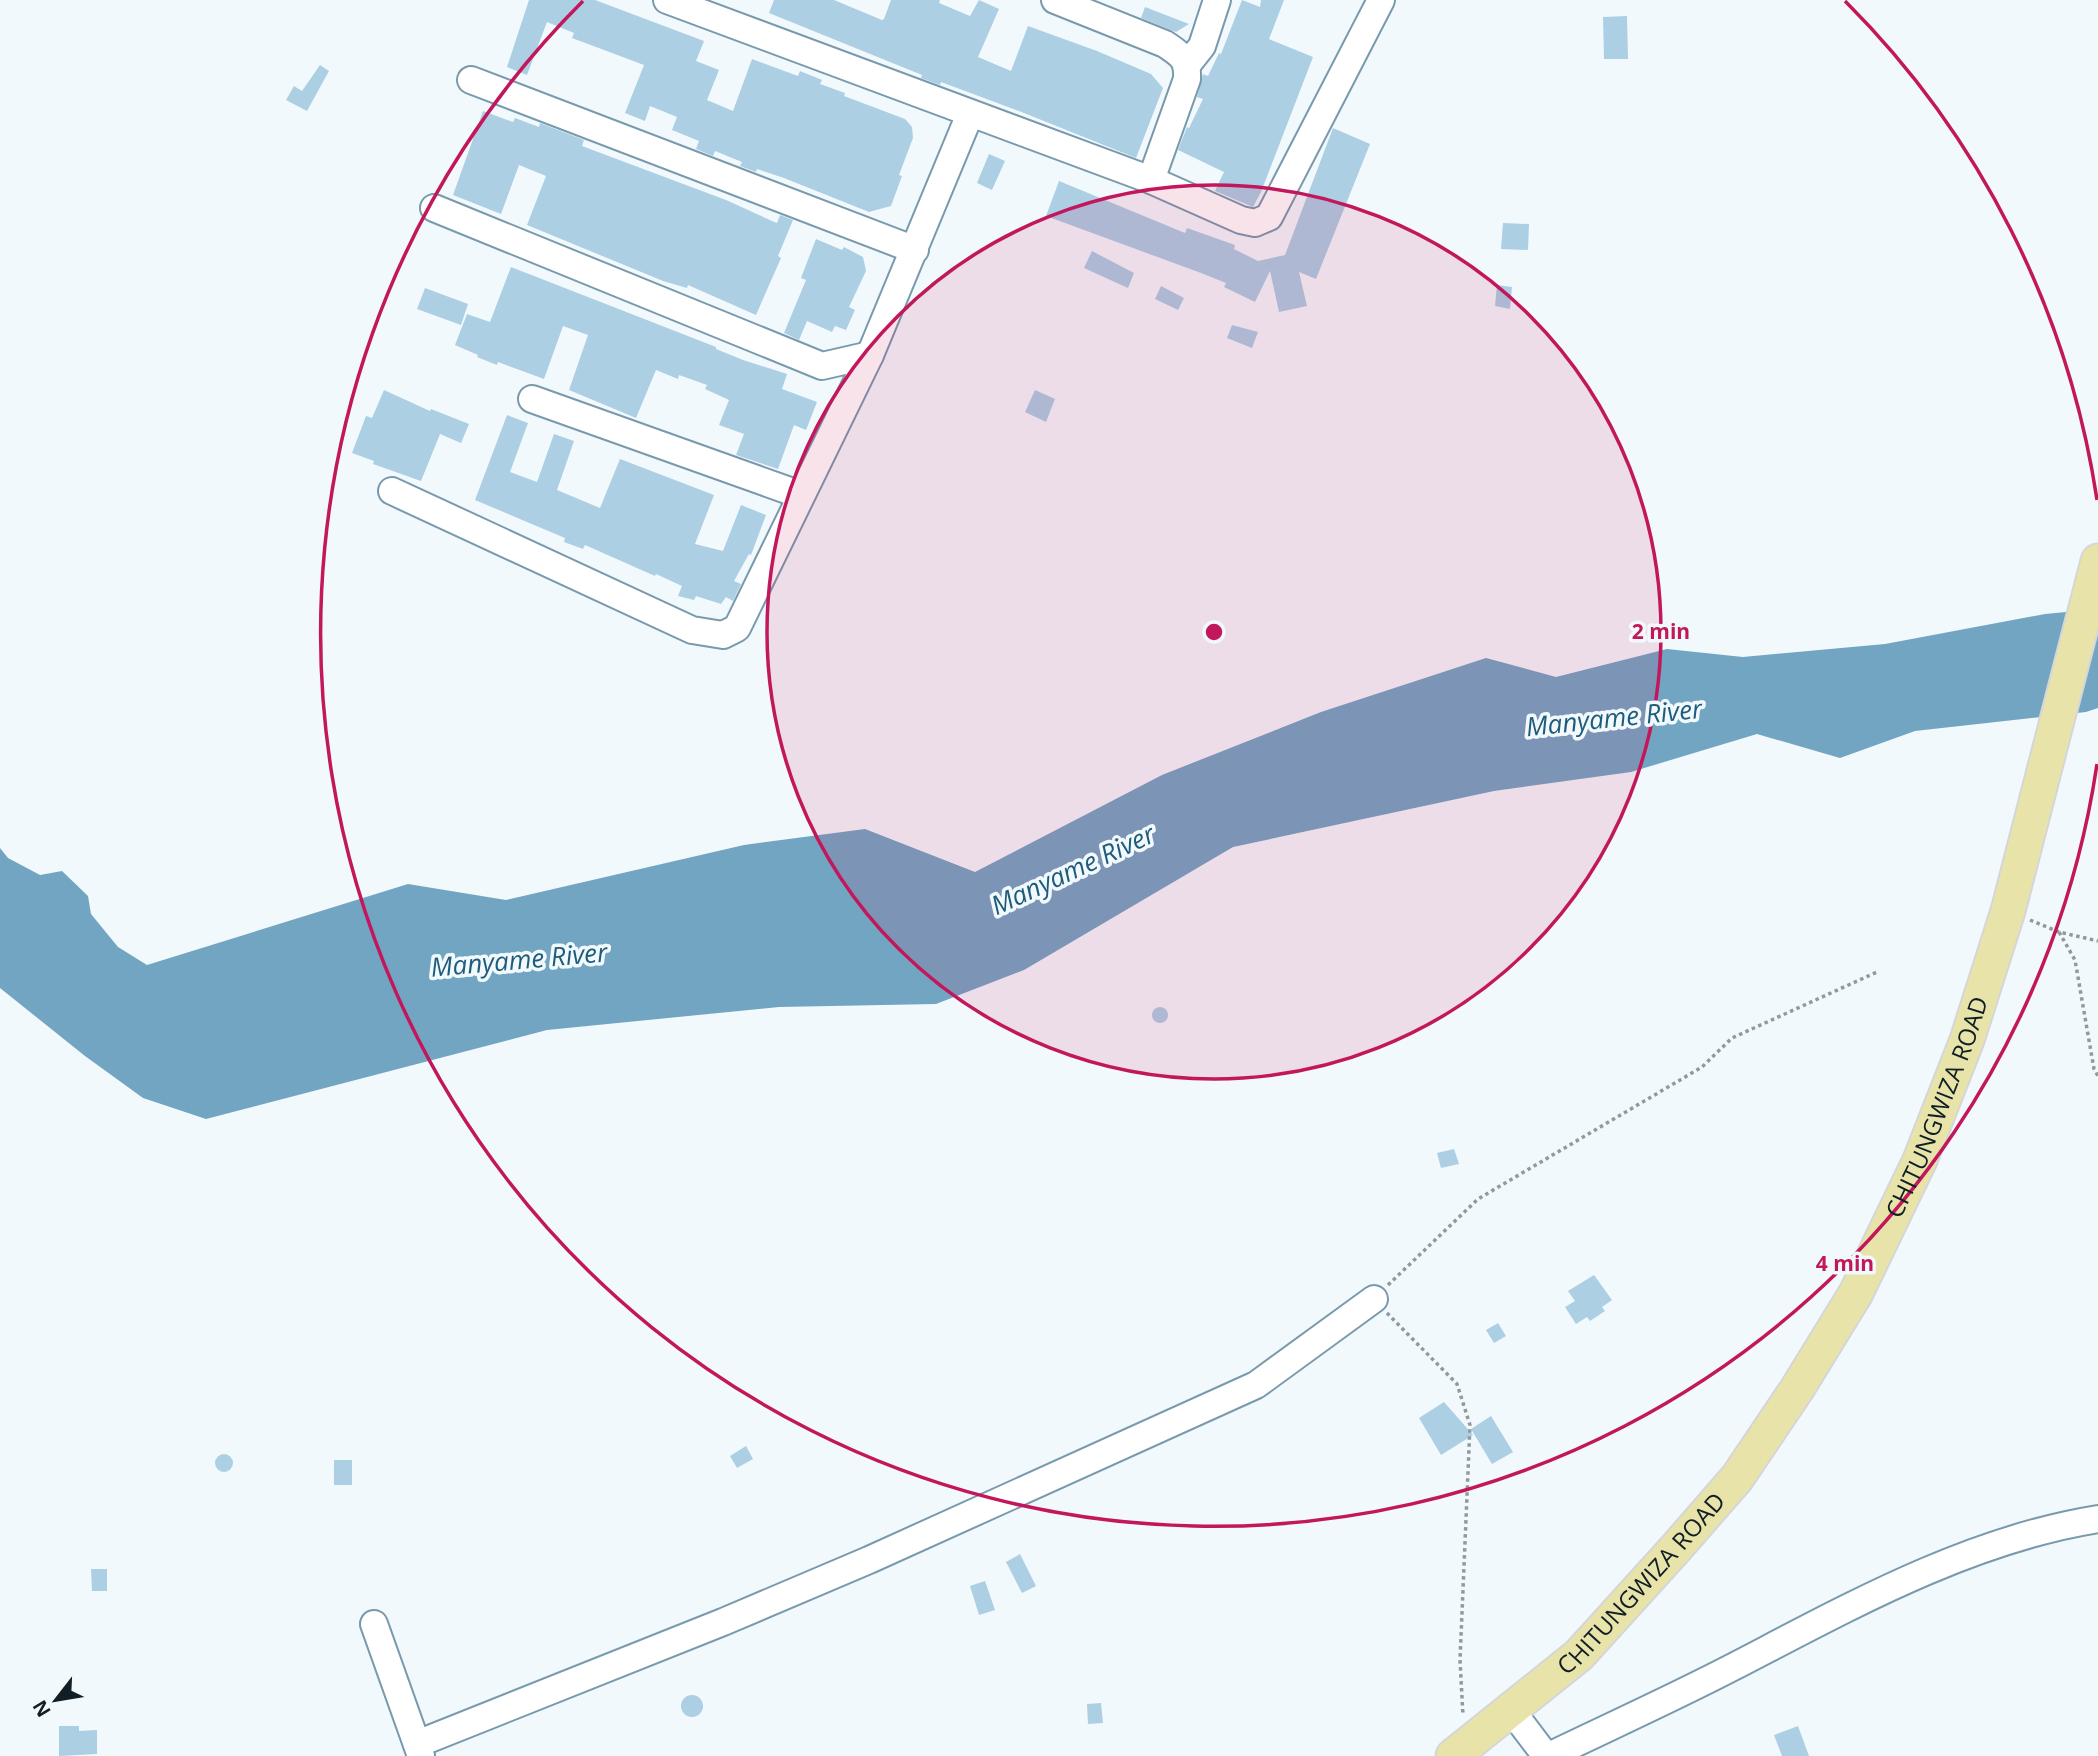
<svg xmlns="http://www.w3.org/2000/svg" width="2098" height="1756" viewBox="0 0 2098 1756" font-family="'Open Sans',sans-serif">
<rect width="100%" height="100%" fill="#f2f9fd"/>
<!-- water -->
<path fill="#72a5c2" d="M2098,609V708L2086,712L1915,731L1840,758L1757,734L1631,772L1494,791L1233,847L1024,970L936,1004L779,1007L547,1030L206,1119L143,1098L85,1056L0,988V848L8,858L40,875L62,871L88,896L91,914L118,947L147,965L408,884L506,900L744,845L865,829L975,872L1162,775L1321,712L1486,658L1556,677L1667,649L1743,657L1885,644L2045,614Z"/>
<!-- building -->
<g fill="#accfe4">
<path d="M529,0H595L704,41L696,61L719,70L707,100L733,111L752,59L798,76L800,71L822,80L820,84L845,93L844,96L905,119L912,127L913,138L899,175L902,176L891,206L869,212L784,178L757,169L756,172L740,166L742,162L715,151L713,156L696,149L699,141L672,130L677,117L650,106L645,121L625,113L644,65L572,38L574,33L547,22L527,75L507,67Z"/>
<path d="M774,0H834L882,20L884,19L891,0H940L939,3L970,16L979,0L999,9L978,57L1011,71L1028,26L1097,51L1151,74L1163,88L1136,158L1019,111L941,82L940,85L921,78L922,75L769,13Z"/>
<path d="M1242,0L1260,7L1261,0H1284L1269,39L1313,57L1261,192L1253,207L1215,191L1224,172L1178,150L1187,127L1189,128L1203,99L1197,97L1203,74L1208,76L1219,53L1221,54Z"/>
<path d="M1145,7L1189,24L1176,32L1141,18Z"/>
<path d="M1627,16L1628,59H1604L1603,17Z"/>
<path d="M320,65L329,71L307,111L286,100L294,86L302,91Z"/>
<path d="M483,111L513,122L515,118L539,127L540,123L584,140L582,146L726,200L772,221L777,223L780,215L793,220L778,256L781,258L756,315L688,285L687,288L663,281L527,225L546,176L519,165L501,214L453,195Z"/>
<path d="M1333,128L1370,144L1316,279L1299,272L1307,306L1279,312L1270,271L1255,302L1224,287L1226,283L1201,273L1046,216L1059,181L1185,233L1187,228L1235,245L1234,249L1258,261L1285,255Z"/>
<path d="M989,154L1005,161L992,190L977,183Z"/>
<path d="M1503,223L1529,224L1528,250L1501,249Z"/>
<path d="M816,239L842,250L844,247L863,257L866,271L849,307L855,310L846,330L835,326L832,332L807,321L799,340L784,333L806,280L801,278Z"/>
<path d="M1092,251L1134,273L1128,288L1084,268Z"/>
<path d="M511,267L716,347V349L743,360L787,374L782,389L817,402L806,430L794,425L778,469L736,455L744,434L719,425L729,400L705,389L707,385L679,375L678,379L656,370L636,418L569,390L588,335L563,326L544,379L498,362L497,365L477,357L478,355L455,345L467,314L490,322Z"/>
<path d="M1497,285L1512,287L1510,309L1495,306Z"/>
<path d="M1161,286L1184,298L1178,310L1155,299Z"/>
<path d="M425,288L468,304L461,325L417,309Z"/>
<path d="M1232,325L1258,332L1252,348L1227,338Z"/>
<path d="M384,390L430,411L431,409L469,424L461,443L440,434L421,481L373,464L374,461L352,453L366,416L372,418Z"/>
<path d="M1035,390L1055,399L1046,422L1025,412Z"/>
<path d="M507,415L528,423L510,472L537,482L554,434L574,441L557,490L600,508L620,459L714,495L695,544L723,551L741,505L766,515L751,555L749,554L734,581L741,584L733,601L726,597L721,604L696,596L694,600L678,596L682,586L656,574L655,576L585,545L583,549L564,542L565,538L475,500Z"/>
<circle cx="1160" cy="1015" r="8"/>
<path d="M1454,1149L1459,1164L1441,1168L1437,1153Z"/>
<path d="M1594,1275L1612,1300L1602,1307L1605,1311L1590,1321L1587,1317L1576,1324L1565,1307L1575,1301L1568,1291Z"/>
<path d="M1498,1323L1506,1336L1494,1343L1486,1330Z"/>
<path d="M1444,1402L1473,1435L1441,1455L1419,1418Z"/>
<path d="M1491,1416L1513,1452L1492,1464L1471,1429Z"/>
<path d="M746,1446L753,1459L737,1468L730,1456Z"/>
<circle cx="224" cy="1463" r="9"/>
<rect x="334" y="1460" width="18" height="25"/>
<path d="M1020,1554L1036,1586L1022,1593L1006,1562Z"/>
<path d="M91,1569H107V1591H92Z"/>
<path d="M985,1581L995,1610L979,1615L970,1586Z"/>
<circle cx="692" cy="1706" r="11"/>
<path d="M1101,1703L1103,1723L1088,1724L1087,1704Z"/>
<path d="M59,1726H79V1731L97,1730V1754L59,1756Z"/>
<path d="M1798,1726L1809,1756H1782L1774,1735Z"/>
</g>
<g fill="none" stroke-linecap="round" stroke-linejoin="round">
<!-- minor casing -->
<g stroke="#799aad" stroke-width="30">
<g id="minor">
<path d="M667,0L1151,180L1241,220L1255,223L1269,217L1381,0"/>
<path d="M1055,0L1165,44C1181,55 1188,58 1187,79L1151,180"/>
<path d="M1187,65L1202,46L1217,0"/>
<path d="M471,80L915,250"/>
<path d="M434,208L822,366L870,355"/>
<path d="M532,399L801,495"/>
<path d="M392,491L692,630L723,635L737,628L870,355L970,114"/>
<path d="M374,1624L421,1756"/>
<path d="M1511,1710L1546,1756"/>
<path d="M417,1744L723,1622L869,1560L1256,1385L1374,1299"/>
<path d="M1549,1756C1609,1727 1671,1699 1731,1668C1847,1608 1967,1540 2098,1519"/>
</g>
</g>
<!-- major casing -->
<g stroke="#d4d6d8" stroke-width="37">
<g id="major">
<path id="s1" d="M1453,1756L1579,1655L1676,1548L1737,1478L1797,1389L1856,1293L1920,1160L1967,1040L2008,911L2098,561"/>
</g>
</g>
<!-- path -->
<g stroke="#90999f" stroke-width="3.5" stroke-dasharray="3.5 3.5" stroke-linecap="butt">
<path d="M2030,920L2059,932L2098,941"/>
<path d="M2059,932L2075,960L2094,1069L2098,1076"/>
<path d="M1388,1285L1478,1199L1702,1067L1732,1038L1877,972"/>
<path d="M1387,1313L1457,1384L1470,1425L1460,1660L1463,1716"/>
</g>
<!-- minor -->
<use href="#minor" stroke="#fff" stroke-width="26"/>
<!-- major -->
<use href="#major" stroke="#e8e4a9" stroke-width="33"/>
</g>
<!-- distance rings -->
<circle cx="1214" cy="632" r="447" fill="#c2185b" fill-opacity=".12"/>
<g fill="none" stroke="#c2185b" stroke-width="3.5">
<circle cx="1214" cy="632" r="447"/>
<path d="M2097 764A893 893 0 1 1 583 1M1845 1A893 893 0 0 1 2097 500"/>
</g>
<g text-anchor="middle" stroke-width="7" stroke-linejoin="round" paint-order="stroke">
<!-- street labels -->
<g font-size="24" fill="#111e25" stroke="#f2f9fd">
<text dy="8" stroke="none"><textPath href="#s1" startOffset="822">CHITUNGWIZA ROAD</textPath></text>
<text dy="8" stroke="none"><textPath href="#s1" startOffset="256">CHITUNGWIZA ROAD</textPath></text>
</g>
<!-- water labels -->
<g font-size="26" font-style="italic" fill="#1f5c7b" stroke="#f2f9fd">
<text transform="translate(1614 718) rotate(-6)" y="9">Manyame River</text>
<text transform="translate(1073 870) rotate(-25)" y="9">Manyame River</text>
<text transform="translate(519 960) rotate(-5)" y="9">Manyame River</text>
</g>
</g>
<circle cx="1214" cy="632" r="10" fill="#c2185b" stroke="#f2f9fd" stroke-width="3.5"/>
<g font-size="21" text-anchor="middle" font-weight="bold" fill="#c2185b" stroke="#f2f9fd" stroke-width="7" stroke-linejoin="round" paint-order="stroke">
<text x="1661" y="639">2 min</text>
<text x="1845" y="1271">4 min</text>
</g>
<!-- north arrow -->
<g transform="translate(56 1700) rotate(239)" stroke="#f2f9fd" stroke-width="5" paint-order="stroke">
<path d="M0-5L12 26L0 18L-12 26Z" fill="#111e25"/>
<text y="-10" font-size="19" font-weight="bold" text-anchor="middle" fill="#111e25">N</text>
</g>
</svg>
